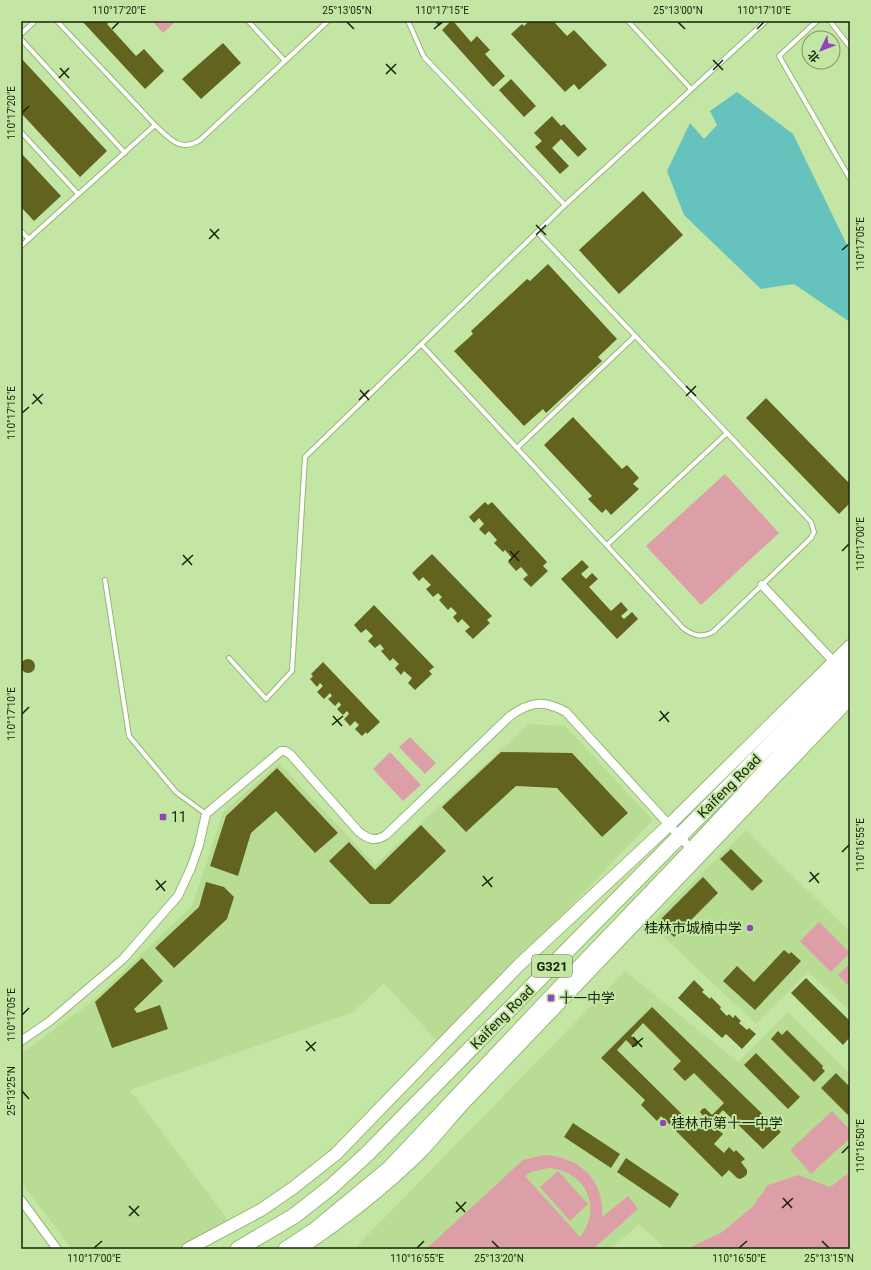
<svg xmlns="http://www.w3.org/2000/svg" width="871" height="1270" viewBox="0 0 871 1270" font-family="Roboto,'Noto Sans SC',sans-serif">
<rect width="100%" height="100%" fill="#c4e6a4"/>
<!-- built -->
<g fill="#b8dc94">
<path d="M529,724L565,726L653,820L439,1043L384,983L353,1012L130,1090L230,1223L182,1249H72L21,1182V1054L90,1003L192,906L223,812L279,763L375,865Z"/>
<path d="M746,830L850,932V1011L808,972L756,1024L650,924Z"/>
<path d="M625,971L738,1062L788,1012L850,1074V1172L830,1187L798,1175L768,1185L752,1207L722,1232L693,1246L691,1249H665L639,1224L611,1249H358L356,1247Z"/>
</g>
<!-- green -->
<g fill="#dd9fa7" fill-rule="evenodd">
<path d="M152,21H176L163,33Z"/>
<path d="M725,474L779,533L701,605L646,546Z"/>
<path d="M410,737L436,763L425,774L399,747Z"/>
<path d="M390,752L421,785L403,801L373,769Z"/>
<path d="M819,922L850,953L831,972L800,941Z"/>
<path d="M850,963V987L838,975Z"/>
<path d="M832,1111L850,1130V1138L811,1174L790,1150Z"/>
<path d="M543,1155C579,1156 605,1180 602,1217L628,1196L638,1209L593,1249H426L523,1160ZM549,1168C586,1171 603,1208 580,1237L525,1176L531,1172Z"/>
<path d="M558,1171L588,1204L570,1221L540,1187Z"/>
<path d="M850,1172V1249H691L693,1246L722,1232L752,1207L768,1185L798,1175L830,1187Z"/>
</g>
<!-- water -->
<path fill="#65c2bd" d="M737,92L793,134L850,251V322L794,284L761,289L684,215L667,171L690,123L704,139L717,125L710,111Z"/>
<!-- building -->
<g fill="#62631f" fill-rule="evenodd">
<path d="M82,21H110L107,24L136,56L144,49L164,71L145,89Z"/>
<path d="M434,21H445L439,26Z"/>
<path d="M451,21H453L471,42L477,36L490,50L485,54L505,76L493,87L442,30Z"/>
<path d="M529,21H557L555,23L567,36L574,30L607,65L579,90L574,84L565,92L511,34L522,24L524,26Z"/>
<path d="M223,43L241,63L201,99L182,79Z"/>
<path d="M21,58L107,151L80,177L21,113Z"/>
<path d="M511,79L536,106L524,117L499,90Z"/>
<path d="M552,116L561,126L564,124L587,149L578,157L561,139L552,148L569,166L560,174L535,147L542,141L534,133Z"/>
<path d="M21,153L61,196L34,221L21,207Z"/>
<path d="M643,191L683,235L619,294L579,250Z"/>
<path d="M548,264L617,339L598,357L602,361L546,413L543,409L524,426L454,351L473,334L471,331L527,279L530,281Z"/>
<path d="M766,398L850,484V503L839,514L746,418Z"/>
<path d="M573,417L622,469L627,465L639,478L633,484L639,489L611,515L606,509L602,513L588,499L592,496L544,445Z"/>
<path d="M485,502L488,505L492,502L547,562L543,566L548,571L531,587L523,579L528,575L521,567L516,571L508,562L512,558L505,550L503,552L494,543L497,540L489,531L485,535L479,529L484,524L479,518L474,523L469,517Z"/>
<path d="M432,554L492,616L487,620L490,623L473,639L465,631L470,627L462,619L458,623L453,617L457,613L451,607L448,610L439,600L442,597L438,593L433,597L426,589L431,585L423,577L419,581L412,573Z"/>
<path d="M582,560L589,567L581,574L586,579L592,573L598,579L589,587L611,611L621,602L628,610L621,616L624,619L632,612L638,619L617,639L561,579Z"/>
<path d="M374,605L434,667L429,671L432,674L415,690L408,683L412,678L404,671L401,675L395,668L399,664L393,658L390,661L381,651L384,649L380,644L375,648L368,641L373,636L366,629L361,633L354,625Z"/>
<circle cx="28" cy="666" r="7"/>
<path d="M323,662L380,722L367,734L366,732L362,736L355,729L359,725L355,721L350,726L344,719L349,714L347,711L343,715L337,709L341,705L339,702L335,706L328,699L332,696L330,693L324,699L317,692L323,686L320,683L317,687L310,679L313,676L311,674Z"/>
<path d="M501,752L572,753L628,813L602,837L557,788L516,786L466,832L442,807Z"/>
<path d="M277,768L338,833L315,853L276,811L251,833L238,876L210,866L226,816Z"/>
<path d="M421,825L446,851L390,904H370L329,861L349,842L375,870Z"/>
<path d="M731,849L763,881L752,891L720,859Z"/>
<path d="M703,877L718,893L674,937L658,922Z"/>
<path d="M206,882L224,887L234,897L227,919L174,968L155,948L199,907Z"/>
<path d="M784,950L789,954L791,952L801,961L755,1010L723,981L737,966L754,982Z"/>
<path d="M142,958L163,981L134,1009L137,1013L160,1005L168,1029L112,1048L95,1002Z"/>
<path d="M806,978L850,1021V1037L843,1045L791,993Z"/>
<path d="M694,980L704,990L702,992L710,999L711,997L721,1007L720,1009L727,1016L729,1014L733,1018L735,1015L741,1021L739,1023L747,1030L749,1028L756,1034L742,1049L726,1034L722,1038L678,998Z"/>
<path d="M652,1007L781,1132L763,1149L723,1110L711,1123L723,1134L714,1144L724,1153L729,1147L734,1152L736,1150L745,1159L741,1162L747,1170V1174L744,1177L740,1179L737,1178L729,1170L722,1177L661,1116L657,1121L641,1105L645,1100L601,1058ZM643,1023L681,1061L673,1069L685,1081L694,1073L724,1103L712,1115L705,1108L702,1109L700,1112L706,1120L697,1129L617,1050L626,1040L633,1047L637,1046L638,1042L631,1036Z"/>
<path d="M787,1030L823,1066L822,1068L825,1071L814,1082L771,1039L778,1031L782,1035Z"/>
<path d="M756,1053L800,1097L788,1109L744,1065Z"/>
<path d="M836,1073L850,1087V1117L821,1088Z"/>
<path d="M573,1123L620,1154L611,1168L564,1137Z"/>
<path d="M626,1158L679,1194L670,1208L617,1172Z"/>
</g>
<g fill="none" stroke-linecap="round" stroke-linejoin="round">
<!-- lane casing -->
<g stroke="#96b676" stroke-width="6">
<g id="lane">
<path d="M57,21L155,125C169,138 180,153 200,140L328,21"/>
<path d="M248,21L285,61"/>
<path d="M408,21L424,57L565,205"/>
<path d="M628,21L691,89"/>
<path d="M817,21L779,56L850,179"/>
<path d="M830,21L850,47"/>
<path d="M21,34L35,21"/>
<path d="M21,39L125,153"/>
<path d="M21,132L78,194"/>
<path d="M21,231L29,239"/>
<path d="M21,246L155,125"/>
<path d="M421,344L683,628C694,636 701,638 713,632L811,538L814,532L811,522L537,232"/>
<path d="M517,448L635,336"/>
<path d="M607,545L727,433"/>
<path d="M105,580L129,736L176,792L206,814"/>
<path d="M229,658L266,699L292,671L305,457L565,205L766,21"/>
</g>
</g>
<!-- street casing -->
<g stroke="#96b676" stroke-width="10">
<g id="street">
<path d="M762,585L834,662"/>
<path d="M21,1041L50,1021L123,959L178,896L191,868L199,845L206,814L281,751H285L290,754L359,832C368,839 375,842 386,835L510,716C531,701 544,700 566,712L692,850"/>
<path d="M21,1200L57,1249"/>
</g>
</g>
<!-- secondary casing -->
<g stroke="#96b676" stroke-width="14">
<g id="secondary">
<path d="M188,1249L261,1210L293,1188L336,1154L519,965L669,825L850,646"/>
<path d="M300,1249C342,1221 383,1189 420,1153C436,1136 451,1117 467,1100L850,699"/>
</g>
</g>
<!-- highway casing -->
<g stroke="#96b676" stroke-width="17">
<g id="highway">
<path d="M238,1249L294,1216L331,1187L367,1154L850,663"/>
<path d="M286,1249L315,1230L390,1168L537,1012L692,850L850,680"/>
</g>
</g>
<!-- lane -->
<use href="#lane" stroke="#fff" stroke-width="4"/>
<!-- street -->
<use href="#street" stroke="#fff" stroke-width="8"/>
<!-- secondary -->
<use href="#secondary" stroke="#fff" stroke-width="12"/>
<!-- highway -->
<use href="#highway" stroke="#fff" stroke-width="15"/>
</g>
<!-- ticks -->
<path fill="none" stroke="#18230a" stroke-width="1.5" d="M347,22L354,29M678,22L685,29M112,29L119,22M434,29L442,22M757,29L764,22M713,60L723,70M386,64L396,74M60,68L69,78M713,70L723,60M386,74L396,64M59,78L69,68M22,113L29,106M536,225L546,235M210,229L219,239M536,235L546,225M209,239L219,229M842,250L849,244M686,386L696,396M360,390L369,400M33,394L42,404M686,396L696,386M359,400L369,390M32,404L43,394M22,413L29,407M510,551L519,561M842,551L849,544M183,555L192,565M509,561L519,551M182,565L193,555M660,711L669,722M22,714L29,707M333,716L342,726M659,721L669,712M332,725L343,716M842,852L849,845M810,872L819,883M483,876L492,887M156,880L165,891M809,882L819,873M482,886L493,877M156,890L166,881M22,1015L29,1008M633,1037L642,1047M306,1041L315,1051M632,1047L643,1038M306,1051L316,1042M22,1091L29,1099M842,1153L849,1146M783,1198L792,1208M456,1202L465,1212M129,1206L139,1216M782,1208L793,1198M456,1212L466,1202M129,1216L139,1206M492,1241L499,1248M822,1241L829,1248M94,1248L102,1241M417,1248L424,1241M739,1248L747,1241"/>
<!-- markers -->
<g fill="#8e47ba" stroke="#c4e6a4" stroke-width="1.5">
<rect x="159" y="813" width="8" height="8" rx="2"/>
<circle cx="750" cy="928" r="4"/>
<rect x="547" y="994" width="8" height="8" rx="2"/>
<circle cx="663" cy="1123" r="4"/>
</g>
<g text-anchor="middle" stroke-width="4" stroke-linejoin="round" paint-order="stroke">
<!-- shield labels -->
<rect fill="#c4e6a4" stroke="#4c5e38" stroke-width="1" x="532" y="955" width="40" height="22" rx="3"/>
<g font-size="13" font-weight="bold" fill="#18230a">
<text x="552" y="971">G321</text>
</g>
<!-- street labels -->
<g font-size="14" fill="#18230a" stroke="#c4e6a4">
<text transform="translate(729 786) rotate(-45)" y="5">Kaifeng Road</text>
<text transform="translate(502 1017) rotate(-45)" y="5">Kaifeng Road</text>
</g>
<!-- poi labels -->
<g font-size="14" fill="#18230a" stroke="#c4e6a4" text-anchor="start">
<text x="171" y="822">11</text>
<text x="742" y="933" text-anchor="end">桂林市城楠中学</text>
<text x="559" y="1003">十一中学</text>
<text x="671" y="1128">桂林市第十一中学</text>
</g>
</g>
<!-- border -->
<rect width="871" height="1270" fill="none" stroke="#c4e6a4" stroke-width="44"/>
<!-- north arrow -->
<g transform="translate(821 50) rotate(227)"><circle r="19" fill="#c4e6a4" stroke="#7f9866"/>
<path d="M0-3L7 15L0 10L-7 15Z" fill="#8e47ba"/>
<text y="-6" font-size="11" font-weight="bold" text-anchor="middle" fill="#18230a">北</text>
</g>
<rect x="22" y="22" width="827" height="1226" fill="none" stroke="#18230a" stroke-width="1.5"/>
<g font-size="10" text-anchor="middle" fill="#18230a">
<text x="119" y="14">110°17'20"E</text>
<text x="347" y="14">25°13'05"N</text>
<text x="442" y="14">110°17'15"E</text>
<text x="678" y="14">25°13'00"N</text>
<text x="764" y="14">110°17'10"E</text>
<text transform="translate(11 113) rotate(-90)" y="4">110°17'20"E</text>
<text transform="translate(860 244) rotate(-90)" y="4">110°17'05"E</text>
<text transform="translate(11 413) rotate(-90)" y="4">110°17'15"E</text>
<text transform="translate(860 544) rotate(-90)" y="4">110°17'00"E</text>
<text transform="translate(11 714) rotate(-90)" y="4">110°17'10"E</text>
<text transform="translate(860 845) rotate(-90)" y="4">110°16'55"E</text>
<text transform="translate(11 1015) rotate(-90)" y="4">110°17'05"E</text>
<text transform="translate(11 1091) rotate(-90)" y="4">25°13'25"N</text>
<text transform="translate(860 1146) rotate(-90)" y="4">110°16'50"E</text>
<text x="94" y="1262">110°17'00"E</text>
<text x="417" y="1262">110°16'55"E</text>
<text x="499" y="1262">25°13'20"N</text>
<text x="739" y="1262">110°16'50"E</text>
<text x="829" y="1262">25°13'15"N</text>
</g>
</svg>
